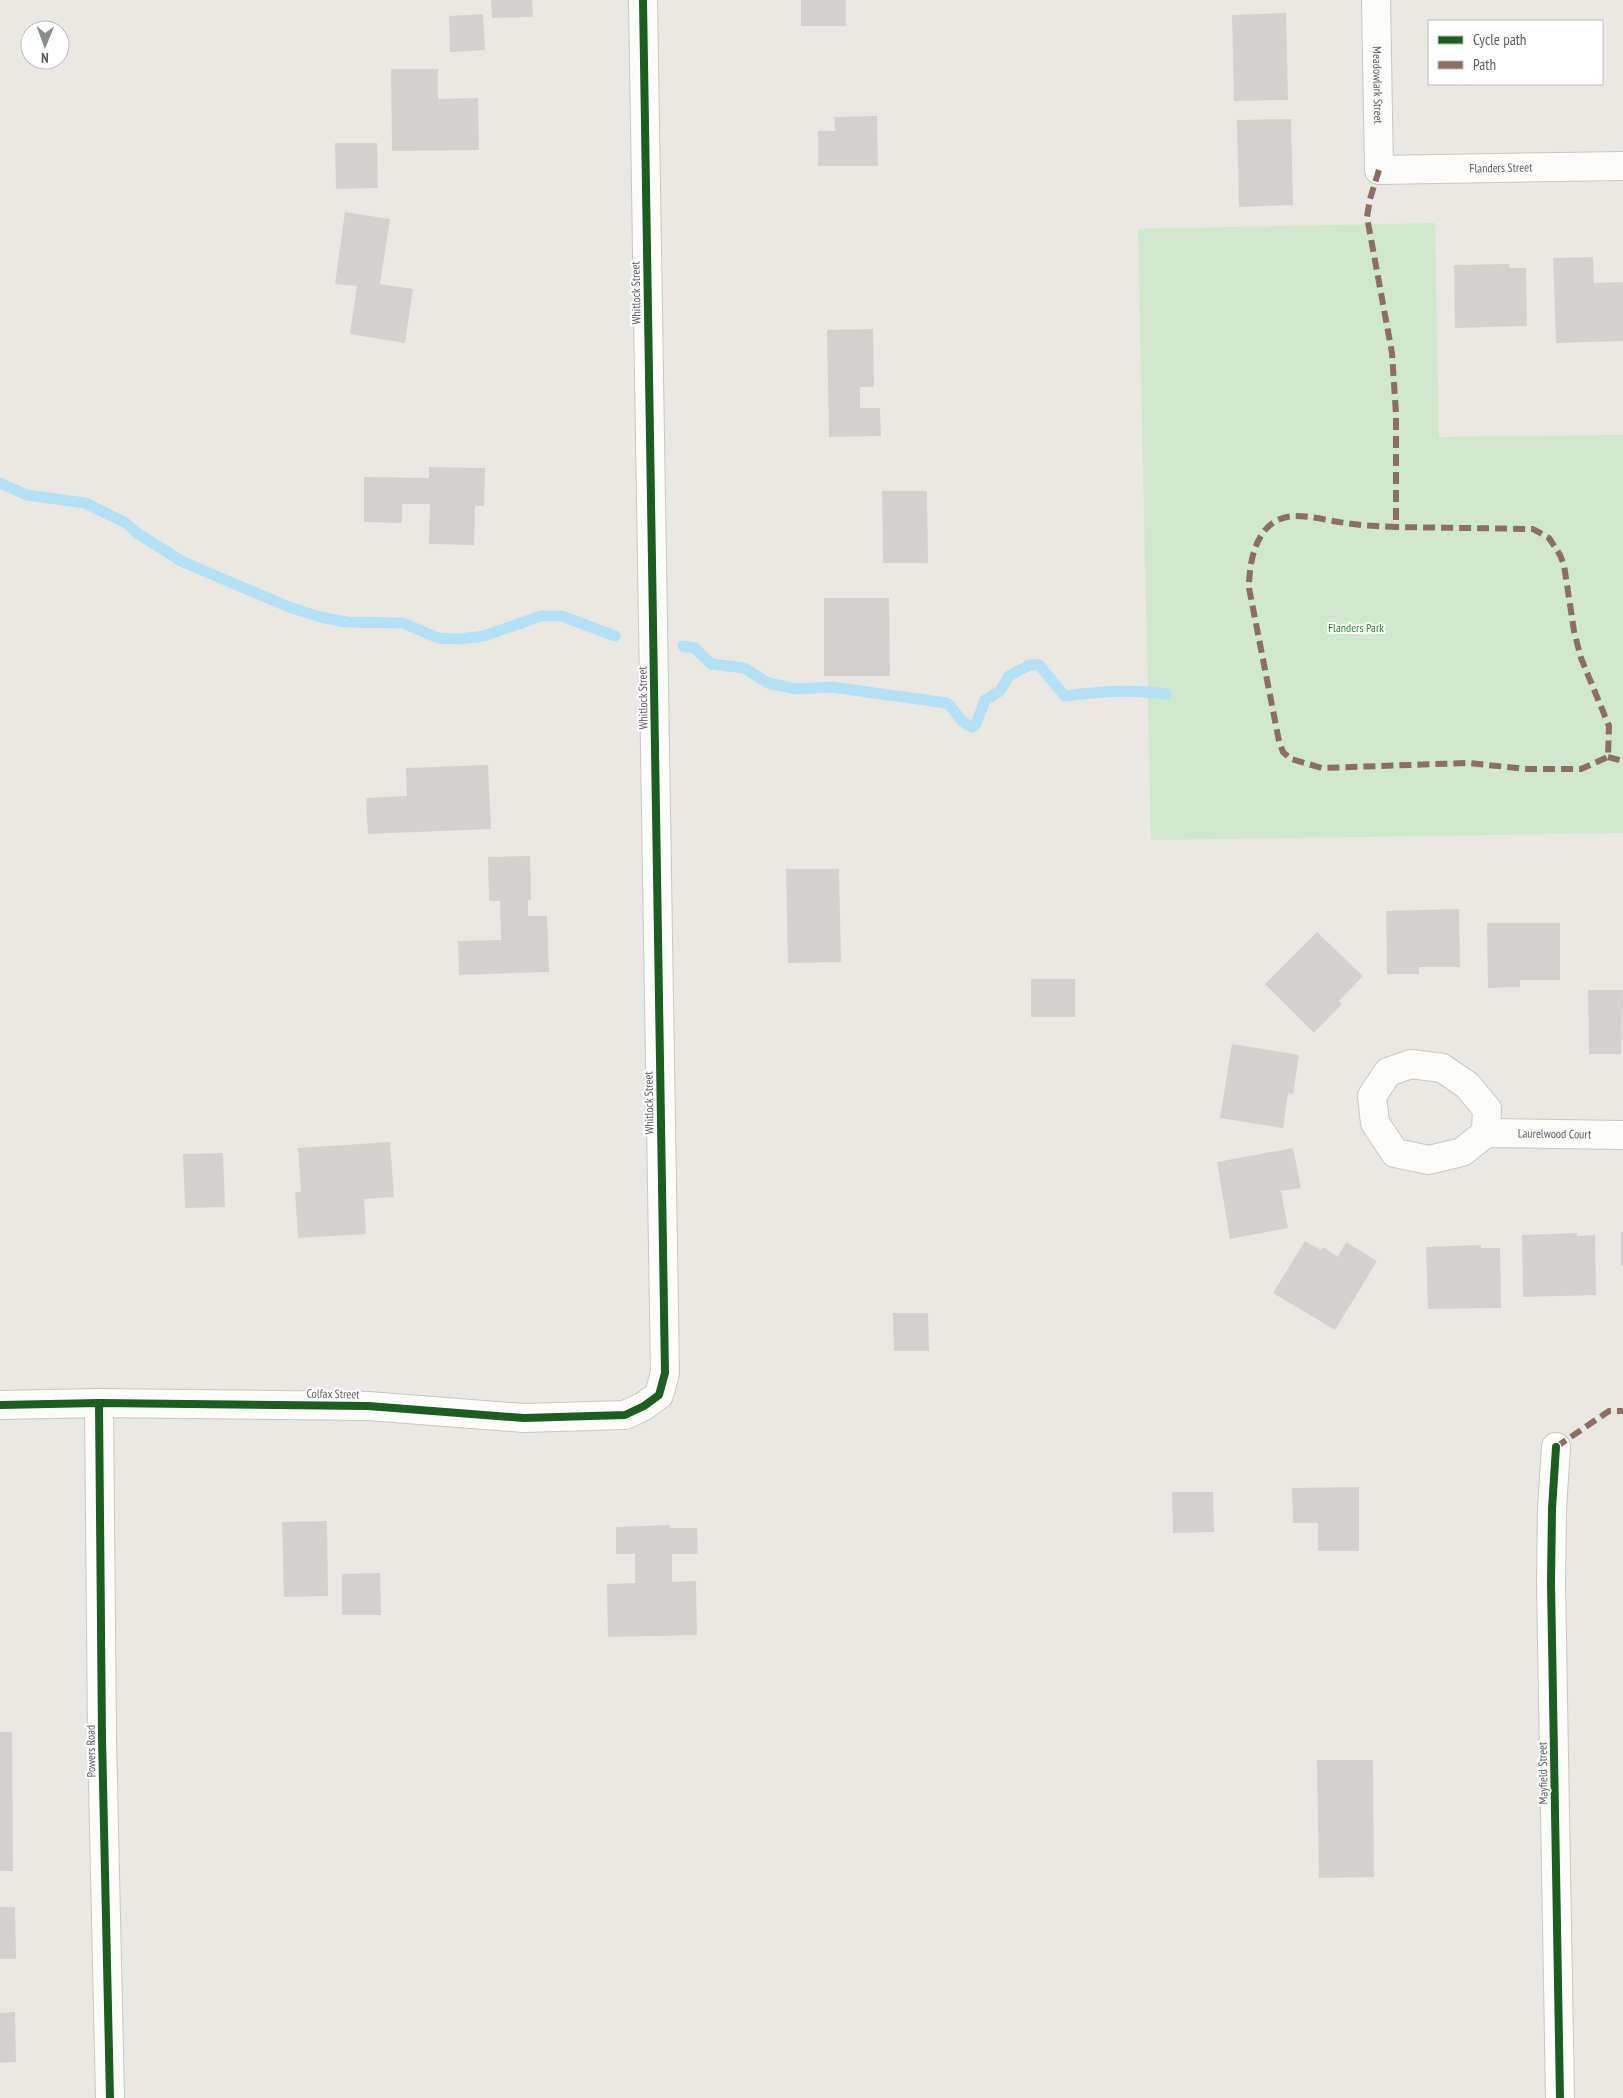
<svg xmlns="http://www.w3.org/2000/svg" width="1623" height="2098" viewBox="0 0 1623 2098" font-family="'PT Sans Narrow',sans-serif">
<rect width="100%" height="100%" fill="#eae8e2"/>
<!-- green -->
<path fill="#d0e8cb" d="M1435,223L1439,437L1623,435V833L1151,840L1138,229Z"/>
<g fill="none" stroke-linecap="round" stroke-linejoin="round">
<!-- stream -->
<g stroke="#b4e0f6" stroke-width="11">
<path d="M0,483L27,495L85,503L126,523L137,533L183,562L289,607L320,617L346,622L403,623L438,638L459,639L484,636L541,616H562L615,636"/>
<path d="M683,646L695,648L711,664L744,668L768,683L796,689L831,687L947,703C957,711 959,723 972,727L976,724L985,700L1000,691L1009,676L1030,665H1039L1065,696C1099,691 1132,689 1166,694"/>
</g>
</g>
<!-- building -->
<g fill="#d3d1ce">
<path d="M491,0H532L533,17L492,18Z"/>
<rect x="801" y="0" width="45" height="26"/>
<path d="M1286,13L1288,100L1234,101L1232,15Z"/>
<path d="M483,14L485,50L450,52L449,16Z"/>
<path d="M391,69H438V99L478,98L479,150L392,151Z"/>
<path d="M877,116L878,166H818V131H835L834,117Z"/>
<path d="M1291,119L1293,205L1239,207L1237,120Z"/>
<path d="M335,143H377L378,188L336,189Z"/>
<path d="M345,212L390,219L380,284L413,289L405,343L350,334L357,286L335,284Z"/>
<path d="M1593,257L1594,283L1623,282V341L1556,343L1553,258Z"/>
<path d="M1509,264L1510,268H1526L1527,326L1455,328L1454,265Z"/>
<path d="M873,329L874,387H860V408H880L881,436L829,437L827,330Z"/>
<path d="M429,467L485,468L484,506H475L474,545L429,544L430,504H402V523L364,522V477L429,478Z"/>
<path d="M882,491H927L928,563H883Z"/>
<path d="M824,598H889L890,676H824Z"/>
<path d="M488,765L491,829L368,834L366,798L407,796L406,768Z"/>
<path d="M530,856L531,900H528V916H547L549,972L459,975L458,941L501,940L500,901H489L488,857Z"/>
<path d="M786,869H839L841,962L788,963Z"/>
<path d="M1459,909L1460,967H1419V974H1387L1386,911Z"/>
<path d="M1487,923H1560V980H1520V987L1488,988Z"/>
<path d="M1317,932L1363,976L1339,1001L1342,1004L1314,1033L1265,984Z"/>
<rect x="1031" y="979" width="44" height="38"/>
<path d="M1588,990H1623L1621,1054H1589Z"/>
<path d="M1232,1044L1299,1055L1293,1094L1288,1093L1283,1128L1220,1118Z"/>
<path d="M390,1142L394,1197L364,1199L366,1234L298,1238L295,1192H301L298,1148Z"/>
<path d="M1293,1148L1301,1188L1281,1191L1288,1228L1230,1239L1217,1162Z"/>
<path d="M223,1153L225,1207L185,1208L183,1154Z"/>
<rect x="1621" y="1232" width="2" height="34"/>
<path d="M1577,1233V1236L1595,1235L1596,1295L1523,1297L1522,1235Z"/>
<path d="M1305,1241L1321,1250L1323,1247L1338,1257L1346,1242L1377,1261L1335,1330L1273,1293Z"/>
<path d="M1481,1245V1248H1500L1501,1308L1428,1309L1426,1247Z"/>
<path d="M893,1313H928L929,1351H894Z"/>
<path d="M1359,1487V1551H1318V1523H1293L1292,1488Z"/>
<path d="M1172,1492H1213L1214,1532L1173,1533Z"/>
<path d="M327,1521L328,1596L284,1597L282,1522Z"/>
<path d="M669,1525L670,1528H697L698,1554H672V1582L696,1581L697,1635L608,1637L607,1584L635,1583V1554H616V1527Z"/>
<path d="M380,1573L381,1615H342V1574Z"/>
<path d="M0,1732H12L13,1871H0Z"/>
<path d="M1317,1760H1373L1374,1877L1319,1878Z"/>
<path d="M0,1907H15L16,1959H0Z"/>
<path d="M15,2012L16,2062L0,2063V2013Z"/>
</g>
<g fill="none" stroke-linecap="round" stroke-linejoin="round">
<!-- street casing -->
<g stroke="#c7c7c7" stroke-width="30">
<g id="street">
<path id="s1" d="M1376,0L1379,170L1623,166"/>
<path id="s2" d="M1486,1133L1487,1109L1467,1085L1442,1068L1411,1064L1388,1072L1372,1096L1375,1123L1395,1153L1429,1160L1462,1152L1486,1133L1623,1135"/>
<path d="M99,1403L102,1738L110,2098"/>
<path d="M0,1405L99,1403L368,1406L524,1418L625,1415L644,1406L659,1395L665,1373L643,0"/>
<path d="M1556,1447L1552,1509L1551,1583L1560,2098"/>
</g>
</g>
<!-- street -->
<use href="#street" stroke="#fcfcfb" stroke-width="28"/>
<!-- quiet -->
<g stroke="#8d6e63" stroke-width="6" stroke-dasharray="12 6" stroke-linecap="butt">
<path d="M1379,170L1370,199L1367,217L1392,353L1396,414V527C1380,526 1363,526 1346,523C1330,521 1312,516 1296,516C1258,516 1249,558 1249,588L1279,741L1283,752L1291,759L1322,768L1468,763L1527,769H1581L1608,757L1609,726L1581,658L1574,631L1564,565L1560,555L1549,538L1533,529L1396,527"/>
<path d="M1608,757L1623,761"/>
<path d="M1556,1447L1609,1411H1623"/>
</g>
<!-- cycleway casing -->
<g stroke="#fff" stroke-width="11">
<g id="cycleway">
<path d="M99,1403L102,1738L110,2098"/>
<path d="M0,1405L99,1403L368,1406L524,1418L625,1415L644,1406L659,1395L665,1373L643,0"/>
<path d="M1556,1447L1552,1509L1551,1583L1560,2098"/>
</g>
</g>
<!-- cycleway -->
<use href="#cycleway" stroke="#1b5e20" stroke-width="8"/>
</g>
<g text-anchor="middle" stroke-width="4" stroke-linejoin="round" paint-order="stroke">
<!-- street labels -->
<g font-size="12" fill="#585d62" stroke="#fff">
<text dy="4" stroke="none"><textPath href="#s1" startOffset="85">Meadowlark Street</textPath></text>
<text dy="4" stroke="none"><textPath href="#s1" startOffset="292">Flanders Street</textPath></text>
<text transform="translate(636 293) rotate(-91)" y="4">Whitlock Street</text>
<text transform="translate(643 698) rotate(-91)" y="4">Whitlock Street</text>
<text transform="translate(649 1103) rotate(-91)" y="4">Whitlock Street</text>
<text dy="4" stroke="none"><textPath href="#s2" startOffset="401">Laurelwood Court</textPath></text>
<text transform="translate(333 1394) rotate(1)" y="4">Colfax Street</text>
<text transform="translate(91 1751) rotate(-91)" y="4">Powers Road</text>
<text transform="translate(1543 1773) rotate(-91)" y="4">Mayfield Street</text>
</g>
<!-- park labels -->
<g font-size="12" fill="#2e862b" stroke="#fff">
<text x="1356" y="632">Flanders Park</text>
</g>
</g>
<!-- legend -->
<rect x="1428" y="20" width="175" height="65" fill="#ffffff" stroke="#bcbec0"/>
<rect x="1438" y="36" width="25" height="8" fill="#1b5e20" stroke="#bcbec0"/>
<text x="1473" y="45" font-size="15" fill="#585d62">Cycle path</text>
<rect x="1438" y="61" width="25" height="8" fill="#8d6e63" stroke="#bcbec0"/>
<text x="1473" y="70" font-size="15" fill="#585d62">Path</text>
<!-- north arrow -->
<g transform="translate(45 45) rotate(181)"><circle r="24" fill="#ffffff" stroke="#bcbec0"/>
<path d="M0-4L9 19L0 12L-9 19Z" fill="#8b8e8f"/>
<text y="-8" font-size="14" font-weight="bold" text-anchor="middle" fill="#585d62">N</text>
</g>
</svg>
